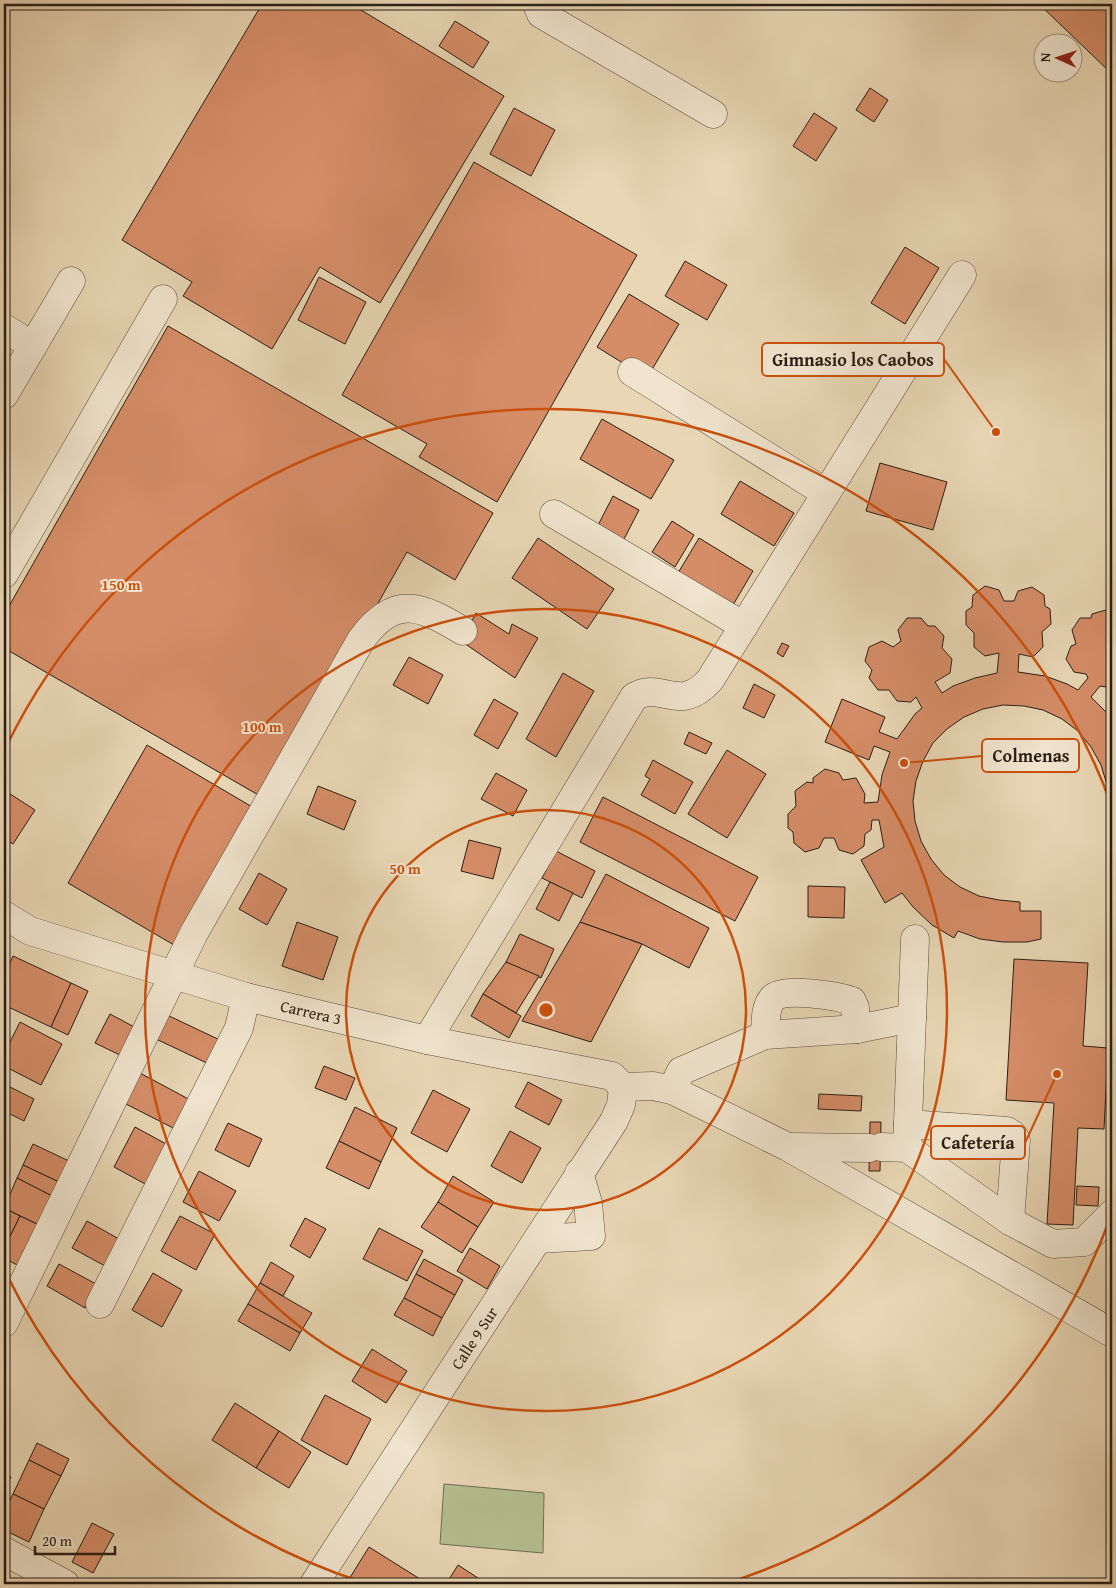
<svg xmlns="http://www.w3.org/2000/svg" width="1116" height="1588" viewBox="0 0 1116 1588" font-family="'Gentium Book Plus',serif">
<rect width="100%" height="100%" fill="#e8d6b4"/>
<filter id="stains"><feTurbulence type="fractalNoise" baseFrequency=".004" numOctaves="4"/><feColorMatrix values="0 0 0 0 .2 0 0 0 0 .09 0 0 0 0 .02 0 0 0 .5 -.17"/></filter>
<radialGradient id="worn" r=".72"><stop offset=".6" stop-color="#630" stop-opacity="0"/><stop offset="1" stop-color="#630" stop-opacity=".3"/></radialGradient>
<!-- green -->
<path fill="#b4be8f" stroke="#6e6e52" d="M444,1484L544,1493L543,1553L440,1544Z"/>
<!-- building -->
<g fill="#d58d68" stroke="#291e15">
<path d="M262,4H351L504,96L380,303L320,267L272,349L183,296L192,282L122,240Z"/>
<path d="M358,4H372L368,10Z"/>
<path d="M1039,4H1112V74Z"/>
<path d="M455,21L489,42L473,68L439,46Z"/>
<path d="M870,88L888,100L874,122L856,110Z"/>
<path d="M514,108L555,130L531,176L490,154Z"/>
<path d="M814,113L837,128L816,161L793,146Z"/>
<path d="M474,162L637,255L497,502L419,457L427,444L342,395Z"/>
<path d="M905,247L939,268L905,324L871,303Z"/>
<path d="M685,261L727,285L707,320L665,296Z"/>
<path d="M319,277L366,302L345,344L298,320Z"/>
<path d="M629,294L679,324L647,378L597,347Z"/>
<path d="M168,326L493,513L455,580L407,552L267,800L4,648V615Z"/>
<path d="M602,419L674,460L651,499L580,459Z"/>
<path d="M880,463L947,482L933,530L866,511Z"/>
<path d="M740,481L794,513L774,546L721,514Z"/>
<path d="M613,496L639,510L620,547L594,533Z"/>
<path d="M672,521L694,535L675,567L652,552Z"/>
<path d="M538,538L614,589L587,629L512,578Z"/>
<path d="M699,538L753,571L733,605L678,573Z"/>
<path d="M985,586L999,590L1004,601H1014L1018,591L1032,587L1044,595L1045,606L1050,609L1051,624L1042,632L1043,647L1033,657L1019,654L1018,672L1045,676L1067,684L1078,690L1088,678L1086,674L1074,672L1066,659L1071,646L1076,644L1072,630L1080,618H1091L1092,614L1106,610L1112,614V688L1100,686L1091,697L1112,718V785H1107L1101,765L1091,747L1078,731L1062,719L1043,710L1024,706L1003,705L983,709L964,717L947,729L933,743L923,761L916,781L913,801L915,821L921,841L931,859L944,875L960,887L979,896L999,900L1020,902V911H1041V939L1027,942H1003L980,939L958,931L954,938L932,925L913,907L902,893L885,903L861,860L884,847L879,820H872L871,830L865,834L864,846L853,854L839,850L834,838H824L819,848L805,852L794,843L793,832L788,828V814L796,806L795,791L807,782L813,783V778L825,769L839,773L843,780L856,778L865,794L864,803L878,802L882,775L890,752L874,746L869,760L825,742L842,699L885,717L879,732L897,739L915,714L922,708L916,697L911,702L897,701L889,690H878L869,678L872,670L865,661L869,647L882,641L893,647L901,641L898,630L907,618H921L928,626H935L944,636L942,648L952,659L950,673L935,682L942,693L953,686L975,678L997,673L999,653L985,656L974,647V633L966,625V611L972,607L973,595Z"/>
<path d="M476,613L509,634L512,624L538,638L515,678L461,641Z"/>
<path d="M782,643L789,646L783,657L777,653Z"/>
<path d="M409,657L443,675L428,704L393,685Z"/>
<path d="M563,673L594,691L556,757L526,739Z"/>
<path d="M754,684L775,695L764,718L743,708Z"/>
<path d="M494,699L518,713L498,749L474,735Z"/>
<path d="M689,732L712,743L706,754L684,744Z"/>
<path d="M147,745L254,808L174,945L68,883Z"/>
<path d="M727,750L766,774L727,838L688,814Z"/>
<path d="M653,760L693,782L675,814L641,795L650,779L645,776Z"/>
<path d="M496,773L527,790L513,816L481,799Z"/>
<path d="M318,786L356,801L344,830L307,814Z"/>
<path d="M4,790L35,810L13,844L4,838Z"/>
<path d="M603,797L758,877L735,921L580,842Z"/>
<path d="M1112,838V944H1107Z"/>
<path d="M469,840L501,848L493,879L461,871Z"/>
<path d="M556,851L595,871L582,898L542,878Z"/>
<path d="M259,873L287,889L267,925L239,909Z"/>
<path d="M606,874L709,928L689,968L642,944L580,922Z"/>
<path d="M550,882L573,893L559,921L536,909Z"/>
<path d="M808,886L845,887L844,918L808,917Z"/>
<path d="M297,922L338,937L323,980L282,966Z"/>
<path d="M580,922L642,944L591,1042L522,1021Z"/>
<path d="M520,934L554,949L541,978L506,962Z"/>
<path d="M13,956L71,983L51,1027L4,1005V977Z"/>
<path d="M1014,959L1088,963L1083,1046L1108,1048L1104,1129L1078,1128L1073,1225L1047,1224L1054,1103L1006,1100Z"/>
<path d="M506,962L539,976L516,1013L483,994Z"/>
<path d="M71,983L88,991L68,1035L51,1027Z"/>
<path d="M483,994L521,1016L509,1038L471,1016Z"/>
<path d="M110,1014L140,1030L126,1058L95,1043Z"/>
<path d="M167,1015L222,1041L211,1065L156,1039Z"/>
<path d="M20,1022L62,1044L41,1085L4,1066V1054Z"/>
<path d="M324,1066L355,1078L346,1100L315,1088Z"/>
<path d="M140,1073L194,1102L181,1132L124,1103Z"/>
<path d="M528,1082L562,1100L549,1125L515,1107Z"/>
<path d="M4,1084L34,1099L24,1121L4,1111Z"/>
<path d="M433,1090L470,1109L447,1152L411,1133Z"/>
<path d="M819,1094L862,1096L861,1111L818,1109Z"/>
<path d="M355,1107L397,1128L381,1162L339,1141Z"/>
<path d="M870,1122H881L880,1171H869Z"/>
<path d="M228,1123L262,1139L249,1167L215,1150Z"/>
<path d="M135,1127L168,1145L147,1185L114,1167Z"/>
<path d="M510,1131L541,1148L522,1183L491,1166Z"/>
<path d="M339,1141L381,1162L369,1189L326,1168Z"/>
<path d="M33,1144L69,1161L59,1182L23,1165Z"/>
<path d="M23,1165L59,1182L52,1196L17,1178Z"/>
<path d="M199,1171L236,1191L219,1221L183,1202Z"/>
<path d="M453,1176L494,1202L478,1227L438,1202Z"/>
<path d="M17,1178L52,1196L39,1225L4,1208Z"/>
<path d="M1077,1186L1099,1187L1098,1206L1076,1205Z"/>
<path d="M438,1202L478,1227L462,1253L421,1227Z"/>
<path d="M4,1208L20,1216L4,1249Z"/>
<path d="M20,1216L39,1225L19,1266L4,1258V1249Z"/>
<path d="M180,1216L215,1234L196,1270L161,1251Z"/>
<path d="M305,1218L326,1229L310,1258L290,1246Z"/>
<path d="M87,1221L119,1239L105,1266L72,1248Z"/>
<path d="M379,1228L423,1251L407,1281L363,1259Z"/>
<path d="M470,1248L500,1266L487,1289L457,1271Z"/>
<path d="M424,1259L463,1280L455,1295L416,1274Z"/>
<path d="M271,1262L294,1276L283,1296L260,1283Z"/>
<path d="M59,1264L98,1285L85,1308L47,1286Z"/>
<path d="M153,1273L182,1290L162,1327L132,1310Z"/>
<path d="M416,1274L455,1295L442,1318L404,1298Z"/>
<path d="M260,1283L312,1313L300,1333L248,1304Z"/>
<path d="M404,1298L442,1318L433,1336L394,1315Z"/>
<path d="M248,1304L300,1333L290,1351L238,1321Z"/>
<path d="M372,1349L407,1371L386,1403L352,1381Z"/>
<path d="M325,1395L371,1419L347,1465L301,1440Z"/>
<path d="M235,1403L279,1431L256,1468L212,1440Z"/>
<path d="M279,1431L311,1452L289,1488L256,1468Z"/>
<path d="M37,1443L69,1459L61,1476L29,1460Z"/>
<path d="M29,1460L61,1476L44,1509L13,1494Z"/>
<path d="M4,1473L11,1477L4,1489Z"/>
<path d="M13,1494L44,1509L29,1542L4,1530V1513Z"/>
<path d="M92,1523L114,1534L93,1573L72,1562Z"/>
<path d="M369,1547L428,1584H346Z"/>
<path d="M458,1565L481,1580L478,1584H446Z"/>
</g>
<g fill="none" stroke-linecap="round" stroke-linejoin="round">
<!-- minor casing -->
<g stroke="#594c3d" stroke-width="29">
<g id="minor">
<path d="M537,4L541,14L713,114"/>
<path d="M4,328L33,346"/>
<path d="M632,372L826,493"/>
<path d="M4,395L71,281"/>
<path d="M554,514L744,626"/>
<path d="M4,574L163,299"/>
<path d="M4,915L30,931L246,997L427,1040L612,1076L623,1087"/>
<path d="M765,1035C766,1023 764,1008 773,998C783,987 838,996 852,1001L855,1008L857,1029"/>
<path d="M427,1040L634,697C662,680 678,715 710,680L962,275"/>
<path d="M623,1087L653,1086L672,1090L788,1147L1112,1333"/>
<path d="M672,1090L681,1071L765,1035L857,1029L912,1018"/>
<path d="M908,1124L1007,1131L1013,1135L1016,1140L1010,1221"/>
<path d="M790,1147L869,1148"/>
<path d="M881,1147L907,1148L1010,1221L1053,1244L1084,1242L1112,1214"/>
<path d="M907,1148L915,939"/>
<path d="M539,1239L591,1236L588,1203L579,1173"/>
<path d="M100,1304L239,1028L246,997"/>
<path d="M4,1323L194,933L361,640C394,594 420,605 463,631"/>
<path d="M4,1551L65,1584"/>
<path d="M314,1584L614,1121L621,1105L623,1087"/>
</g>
</g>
<!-- minor -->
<use href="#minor" stroke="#f0e4ce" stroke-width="28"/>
</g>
<!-- distance rings -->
<g fill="none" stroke="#cb500d" stroke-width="2.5">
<circle cx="546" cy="1010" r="200"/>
<circle cx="546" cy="1010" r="401"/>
<path d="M1111 1216A601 601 0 0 1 727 1583M365 1583A601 601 0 0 1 6 1273M6 747A601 601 0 0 1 1111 804"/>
</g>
<g text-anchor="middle" stroke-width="4" stroke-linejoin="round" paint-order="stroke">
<!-- street labels -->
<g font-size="16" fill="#291e15" stroke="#f0e4ce">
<text transform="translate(311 1012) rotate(13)" y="6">Carrera 3</text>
<text transform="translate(474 1338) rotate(-57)" y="6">Calle 9 Sur</text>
</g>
</g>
<circle cx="546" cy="1010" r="8" fill="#cb500d" stroke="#f0e4ce" stroke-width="2.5"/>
<g font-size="15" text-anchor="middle" font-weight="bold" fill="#cb500d" stroke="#f0e4ce" stroke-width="4" stroke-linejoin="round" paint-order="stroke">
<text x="121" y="590">150 m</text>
<text x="262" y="732">100 m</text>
<text x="405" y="874">50 m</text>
</g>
<!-- callouts -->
<path fill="none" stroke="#cb500d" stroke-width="2" d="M996 432L944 359M904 763L982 756M1057 1074L1025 1143"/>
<g fill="#cb500d" stroke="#f0e4ce" stroke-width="2">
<circle cx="996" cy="432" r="5"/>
<circle cx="904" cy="763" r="5"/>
<circle cx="1057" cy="1074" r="5"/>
</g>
<g fill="#f0e4ce" stroke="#cb500d" stroke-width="2">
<rect x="762" y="343" width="182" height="33" rx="5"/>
<rect x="982" y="739" width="97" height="33" rx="5"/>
<rect x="931" y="1126" width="94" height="33" rx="5"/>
</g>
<g font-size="18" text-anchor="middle" font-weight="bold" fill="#291e15">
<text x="853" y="366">Gimnasio los Caobos</text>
<text x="1031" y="762">Colmenas</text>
<text x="978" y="1149">Cafetería</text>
</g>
<!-- margin -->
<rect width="1116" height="1588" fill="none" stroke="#e8d6b4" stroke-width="20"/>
<rect x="5" y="5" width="1106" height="1578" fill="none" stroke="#291e15" stroke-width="2.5"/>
<rect x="10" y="10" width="1096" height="1568" fill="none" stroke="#291e15"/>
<!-- north arrow -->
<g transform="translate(1058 58) rotate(273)"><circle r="24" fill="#f0e4ce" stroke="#a09584"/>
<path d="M0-4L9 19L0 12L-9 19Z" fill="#8f2418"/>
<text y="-8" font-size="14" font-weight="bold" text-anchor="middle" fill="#291e15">N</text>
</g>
<!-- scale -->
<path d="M35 1546v8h80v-8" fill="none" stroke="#291e15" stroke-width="2.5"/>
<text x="42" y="1546" font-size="15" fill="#291e15" stroke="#f0e4ce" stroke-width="4" paint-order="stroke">20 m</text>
<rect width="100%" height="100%" filter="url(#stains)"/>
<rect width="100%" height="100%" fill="url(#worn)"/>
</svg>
